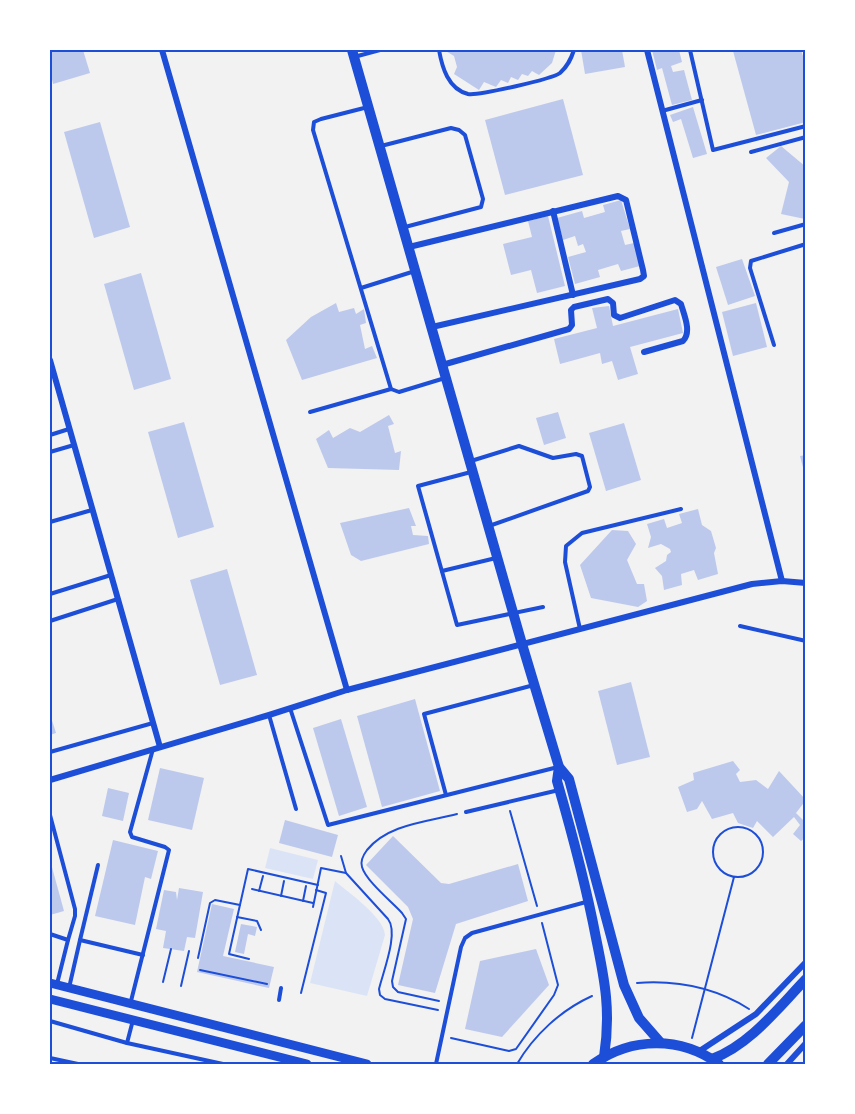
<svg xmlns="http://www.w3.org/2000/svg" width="855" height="1114" viewBox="0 0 855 1114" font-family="'Libre Baskerville',serif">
<rect width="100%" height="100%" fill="#f2f2f2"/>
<!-- green -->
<g fill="#dbe4f7">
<path d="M270,848L318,860L313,879L265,868Z"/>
<path d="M335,881C349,893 384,917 385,935L367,996L310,983Z"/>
</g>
<!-- building -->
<g fill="#bdc9ec">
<path d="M50,50H83L90,73L53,84L50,70Z"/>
<path d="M444,50H556L552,63L539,75L532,71L528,76L522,74L518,80L511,77L508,83L501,80L496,87L484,82L479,90L454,74L457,67L454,56Z"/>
<path d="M581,50H622L625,67L585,74Z"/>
<path d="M652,50H679L682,62L671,66L673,72L684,70L692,100L672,105L662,68L657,70Z"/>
<path d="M737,50H801L806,65V122L756,135L733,51Z"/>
<path d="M563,99L583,175L505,195L485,120Z"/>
<path d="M693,107L707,154L693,158L681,119L673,122L670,115Z"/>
<path d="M100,122L130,227L94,238L64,132Z"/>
<path d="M781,146L806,167L805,219L781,214L789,182L766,158Z"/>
<path d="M621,200L630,229L621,231L625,245L634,243L640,266L621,271L618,264L598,270L600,277L575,284L568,257L586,252L583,244L578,246L575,236L563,240L557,218L582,211L584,218L605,212L603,205Z"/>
<path d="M548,216L565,286L537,293L531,270L511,275L503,244L532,237L528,221Z"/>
<path d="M742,259L755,296L728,305L716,267Z"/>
<path d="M141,273L171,379L134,390L104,284Z"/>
<path d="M336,303L339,312L354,308L356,314L364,309L366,323L360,325L365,349L372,346L377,358L302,380L286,340L311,317Z"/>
<path d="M756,303L767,347L733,356L722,312Z"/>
<path d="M609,306L613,326L678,309L683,333L630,347L638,374L618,380L612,361L602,364L600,353L560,364L554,339L597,328L592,308Z"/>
<path d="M558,412L566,438L544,445L536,418Z"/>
<path d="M389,415L394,424L388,426L395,453L401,451L399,470L328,468L316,439L329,430L333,438L350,428L360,432Z"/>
<path d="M184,422L214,527L178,538L148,432Z"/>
<path d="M624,423L641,480L606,491L589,433Z"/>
<path d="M806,455V475H805L800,456Z"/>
<path d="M409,508L416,526H411L413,535L428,536L429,544L361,561L351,555L340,523Z"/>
<path d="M698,509L702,525L711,531L716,548L714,553L718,574L698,580L694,570L681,574L682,585L664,590L662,576L655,568L666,561L667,555L671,552L670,549L661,544L648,548L651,537L647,524L664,519L667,528L682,523L679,514Z"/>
<path d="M612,530L628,531L636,544L627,560L637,584H644L647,601L638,607L591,598L580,565Z"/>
<path d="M227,569L257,675L220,685L190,580Z"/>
<path d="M631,682L650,757L617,765L598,691Z"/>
<path d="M415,699L440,791L382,807L357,716Z"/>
<path d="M50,714L56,733L50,735Z"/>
<path d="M341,719L367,807L339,816L313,728Z"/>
<path d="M733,761L740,770L736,774L740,782L756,780L768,789L779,771L806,800L796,813L804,821L806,820V837L801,841L793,834L800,825L794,817L773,837L757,821L753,828L738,823L733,813L712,819L702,801L697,809L687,812L678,787L694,780L693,773Z"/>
<path d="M160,768L204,778L192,830L148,820Z"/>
<path d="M108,788L129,793L123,821L102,816Z"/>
<path d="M285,820L338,835L332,857L279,843Z"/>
<path d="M393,836L441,883L449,884L518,864L528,901L456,924L435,993L398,985L413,919L408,907L366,865Z"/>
<path d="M113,840L158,851L151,879L145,877L135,925L95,916Z"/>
<path d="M50,860L64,911L50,915Z"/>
<path d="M179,888L203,892L195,938L187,937L184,951L163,948L166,931L156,929L164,890L176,892L177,900Z"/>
<path d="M212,904L234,909L223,956L274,967L269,988L197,972Z"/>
<path d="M241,924L257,927L255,936L248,934L244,954L235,952Z"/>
<path d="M536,949L549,985L502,1037L465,1029L480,961Z"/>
</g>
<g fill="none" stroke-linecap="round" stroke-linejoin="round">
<!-- path -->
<g stroke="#1d4ed8" stroke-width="2">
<path d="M510,811L537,906"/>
<circle cx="738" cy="852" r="25"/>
<path d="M341,856L346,873L388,919C399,933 383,972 379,989L380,995L385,999L438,1010"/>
<path d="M252,889L313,903"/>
<path d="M259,891L263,876"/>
<path d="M281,896L284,881"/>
<path d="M303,901L306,886"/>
<path d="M313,907L321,868L346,873"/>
<path d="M237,917L257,921L261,930"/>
<path d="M198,958L210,903L215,900L240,905"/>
<path d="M249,959L229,954L248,869L318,885"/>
<path d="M200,970L267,984"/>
<path d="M163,982L171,949"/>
<path d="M637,983C677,980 714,987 749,1009"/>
<path d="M181,986L189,951"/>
<path d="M301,993L326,893L316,890"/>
<path d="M439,1001L398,992L393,987L392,981L406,919L402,913C392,902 366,881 362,867C360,861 364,854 367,850C388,824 427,822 457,814"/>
<path d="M451,1038L509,1051L516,1049L554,995L558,985L542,923"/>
<path d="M692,1038L734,877"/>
<path d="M517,1064C534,1035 561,1010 592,996"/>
</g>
<!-- service -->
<g stroke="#1d4ed8" stroke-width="4">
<path d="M439,50C442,67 448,89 468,94C478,96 552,79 560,73C568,66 571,59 574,50"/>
<path d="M690,50L713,150L806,126"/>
<path d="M354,57L380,50"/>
<path d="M368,107L321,119L314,122L313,130L391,389L399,392L445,378"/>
<path d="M662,111L702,100"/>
<path d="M381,146L451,128L459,130L465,135L483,199L481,207L405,227"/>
<path d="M751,152L806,137"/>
<path d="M774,233L806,224"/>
<path d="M361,288L415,271"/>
<path d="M774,345L750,268L751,261L806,244"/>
<path d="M310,412L391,389"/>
<path d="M50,435L69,429"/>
<path d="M50,452L74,445"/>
<path d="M471,461L519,446L553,458L576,454L582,456L590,487L588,491L489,526"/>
<path d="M471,472L418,486L457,625L543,607"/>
<path d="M50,522L92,510"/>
<path d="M442,571L496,558"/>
<path d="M50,594L111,575"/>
<path d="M50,621L118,599"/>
<path d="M740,626L806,641"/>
<path d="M580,629L565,562L566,546L582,533L681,509"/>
<path d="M290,708L328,825L558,767"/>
<path d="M269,715L296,809"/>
<path d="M50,752L153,723"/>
<path d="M446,795L424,714L534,685"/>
<path d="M466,812L559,790"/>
<path d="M50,815L75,909V916L68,940"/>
<path d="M50,934L68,940L57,984"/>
<path d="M80,940L98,865"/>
<path d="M69,988L80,940L143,955"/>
<path d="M279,1000L281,988"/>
<path d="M131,1001L169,850L165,847L132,837L130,832L153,749"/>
<path d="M50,1021L127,1043L223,1064"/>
<path d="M127,1043L133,1020"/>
<path d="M50,1058L78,1064"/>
<path d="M436,1064L461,947L465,938L472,933L586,902"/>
</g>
<!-- minor -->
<g stroke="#1d4ed8" stroke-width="6">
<path d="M162,50L347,690"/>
<path d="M647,50L782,581"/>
<path d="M553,211L573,295"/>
<path d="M409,247L618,196L626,200L643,270L644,276L640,279L432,327"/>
<path d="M50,360L160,747"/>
<path d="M442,365L569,329L572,325L571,310L574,307L608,299L613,303L614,315L620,318L675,300L681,304C684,315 692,332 683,341L644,352"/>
<path d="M50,780L269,715L347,690L752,584L782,581L806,583"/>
<path d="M698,1052L756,1014L806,962"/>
<path d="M787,1064L806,1043"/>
</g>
<!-- tertiary -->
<g stroke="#1d4ed8" stroke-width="9">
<path d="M50,983L367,1064"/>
<path d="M50,999L307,1064"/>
</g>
<!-- secondary -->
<g stroke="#1d4ed8" stroke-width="10">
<path d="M352,50L522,644L559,767L569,779L624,985L639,1018L660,1042"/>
<path d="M559,767L557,781C572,833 586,885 596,938C605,981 611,1012 604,1057"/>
<path d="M712,1059C750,1045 778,1008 806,979"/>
<path d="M593,1064C632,1037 680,1036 719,1064"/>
<path d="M768,1064L806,1025"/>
</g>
</g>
<!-- border -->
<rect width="855" height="1114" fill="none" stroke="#ffffff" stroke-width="102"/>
<rect x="51" y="51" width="753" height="1012" fill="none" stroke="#1d4ed8" stroke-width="2"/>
</svg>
